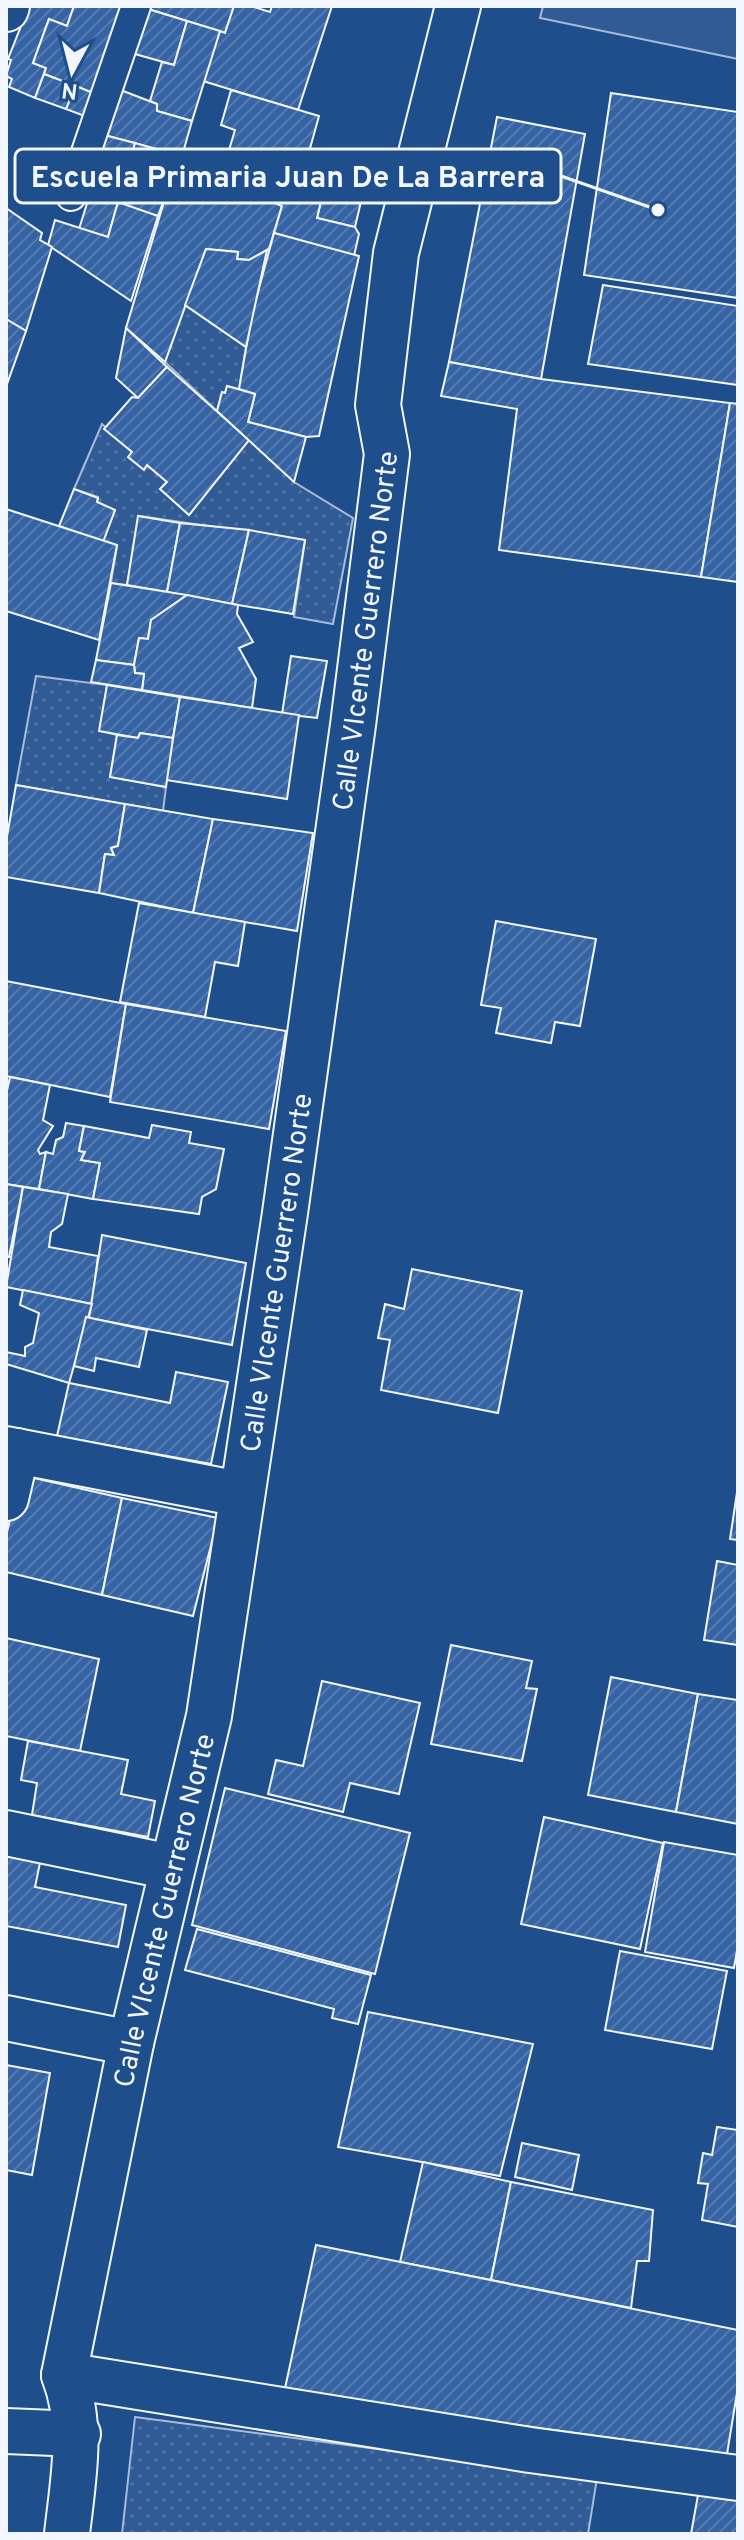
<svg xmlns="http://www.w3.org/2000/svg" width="744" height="2540" viewBox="0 0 744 2540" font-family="Overpass,sans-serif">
<defs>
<pattern id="grass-dots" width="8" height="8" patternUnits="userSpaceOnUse" patternTransform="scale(2)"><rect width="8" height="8" fill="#305b95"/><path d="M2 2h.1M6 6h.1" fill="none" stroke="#4e73a5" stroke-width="1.8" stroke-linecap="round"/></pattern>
<pattern id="building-hatch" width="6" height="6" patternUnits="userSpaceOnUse" patternTransform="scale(2)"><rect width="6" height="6" fill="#3563a3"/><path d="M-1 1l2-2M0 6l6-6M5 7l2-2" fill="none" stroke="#537ab1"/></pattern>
</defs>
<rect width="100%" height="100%" fill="#1f4e8c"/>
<!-- grass -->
<g fill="url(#grass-dots)" stroke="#a8bbd7" stroke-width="2">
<path d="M185,305L246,347L239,389L227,386L225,393H222L217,411L165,362Z"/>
<path d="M102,424L132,452L129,456L144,469L147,465L167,482L160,489L189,515L249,440L294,482L353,518L333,624L294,617L305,540L139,516L127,585L111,583L117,546L103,542L115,510L97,502L98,497L74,489Z"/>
<path d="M36,676L107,685L100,731L117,735L110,777L166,787L163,811L16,785Z"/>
<path d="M135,2417L597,2478L588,2534H122Z"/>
</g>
<!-- garden -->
<path fill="#305b95" stroke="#a8bbd7" stroke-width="2" d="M543,6H738V59L540,18Z"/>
<!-- building -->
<g fill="url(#building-hatch)" stroke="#f2f6ff" stroke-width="2">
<path d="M29,6H74L67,26L49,19L33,63L46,68L35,98L9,87L12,79L6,76L11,60L8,59Z"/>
<path d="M74,6H124L93,93L44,74L46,68L33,63L49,19L67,26Z"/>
<path d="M149,6H234L225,33L148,9Z"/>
<path d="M234,6H251L270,12L272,6H332L298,110L203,81L220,31L225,33Z"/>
<path d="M148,9L187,21L174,65L135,54Z"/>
<path d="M187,21L220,31L192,121L157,111V104L150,101L162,62L174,65Z"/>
<path d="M44,74L76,86L66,109L35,98Z"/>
<path d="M76,86L93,93L87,117L66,109Z"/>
<path d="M118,89L157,104V111L192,121L182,156L104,135Z"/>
<path d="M231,90L319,116L309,152L330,163L326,180L312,176L308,188L300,186L299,196L288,194L289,186L279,181L269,182L257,174L260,169L226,160L235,130L221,125Z"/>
<path d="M611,93L738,112V298L584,275Z"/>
<path d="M497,117L585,134L541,379L449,362Z"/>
<path d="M104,135L135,143L119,202L90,194Z"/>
<path d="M135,143L180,156L158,216L118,204Z"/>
<path d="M330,163L368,172L355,227L317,218Z"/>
<path d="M236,164L260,169L257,174L269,182L264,198L282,206L269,249L249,260L237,259L238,252L206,249L165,362L126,328L173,172L230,186Z"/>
<path d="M312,176L326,180L317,218L355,227L359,234L354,256L274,233L282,206L264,198L269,182L279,181L289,186L288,194L299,196L300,186L308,188Z"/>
<path d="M90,194L118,202L108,237L79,229Z"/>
<path d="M118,202L158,216L131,301L48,245L55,220L108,237Z"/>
<path d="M6,208L42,233L40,240L52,247L26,331L6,319Z"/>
<path d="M274,233L359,256L319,436L306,437L248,422L255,394L239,389L252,314Z"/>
<path d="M206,249L238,252L237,259L249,260L267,250L246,347L185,305Z"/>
<path d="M603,285L738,306V385L588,364Z"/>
<path d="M6,319L26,331L6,387Z"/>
<path d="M126,328L167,367L138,398L116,378Z"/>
<path d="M449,362L541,379L730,403L701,577L499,550L517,409L441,396Z"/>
<path d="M167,367L249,440L189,515L160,489L167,482L147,465L144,470L128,457L132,452L104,429L132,397L138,398Z"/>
<path d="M227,386L255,394L248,422L306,437L294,482L217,411L222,392L225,393Z"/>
<path d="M730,403L738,404V582L701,577Z"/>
<path d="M74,489L98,498L97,502L115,510L103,542L59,526Z"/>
<path d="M6,509L117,545L99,640L6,611Z"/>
<path d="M138,516L180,523L167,592L127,585Z"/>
<path d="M180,523L249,530L232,604L167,592Z"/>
<path d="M249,530L305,540L293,614L232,604Z"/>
<path d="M111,583L187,595L151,620L148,639L139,638L134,665L96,660Z"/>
<path d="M187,595L238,605L237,614L253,642L239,648L256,679L252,708L142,690L144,674L135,673L134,665L139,638L148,639L151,620Z"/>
<path d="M291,656L327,661L317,718L282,714Z"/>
<path d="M96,660L134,665L135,673L144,674L142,690L91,682Z"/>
<path d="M107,685L180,697L173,738L140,733L138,738L99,731Z"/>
<path d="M180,697L299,715L287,799L166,780Z"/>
<path d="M140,733L173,738L166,787L110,777L117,735L138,738Z"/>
<path d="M16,785L125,804L118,846L111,848L114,855L105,854L99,893L6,877V842Z"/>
<path d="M125,804L213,819L193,913L99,893L105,854L114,855L111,848L118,846Z"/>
<path d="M213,819L313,833L297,931L193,913Z"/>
<path d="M139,903L245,922L238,966L215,962L205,1017L120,1002Z"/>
<path d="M496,921L596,939L580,1026L555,1022L551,1043L496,1033L501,1008L481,1005Z"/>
<path d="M6,981L126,1004L110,1097L6,1076Z"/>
<path d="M126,1004L286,1031L269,1129L110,1102Z"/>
<path d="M10,1077L50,1085L43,1120L53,1126L38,1150L40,1154L46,1152L39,1189L6,1184V1095Z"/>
<path d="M66,1123L84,1126L79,1151L85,1152L81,1160L100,1163L93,1199L39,1189L46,1152L53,1154L56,1140L63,1137Z"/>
<path d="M152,1125L191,1132L189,1143L224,1149L216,1189L202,1197L199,1214L93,1199L100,1163L81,1160L85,1152L79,1151L84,1126L149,1138Z"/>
<path d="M6,1184L23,1187L9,1257H6Z"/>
<path d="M23,1187L68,1194L62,1224L51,1232L49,1247L98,1256L92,1304L6,1287Z"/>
<path d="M102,1235L246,1263L232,1345L89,1318Z"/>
<path d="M412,1269L522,1291L498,1413L381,1390L390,1340L378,1338L385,1304L404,1309Z"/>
<path d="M23,1290L92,1304L69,1383L6,1364V1352L25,1356V1347L33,1343L39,1313L20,1305Z"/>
<path d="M86,1317L147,1330L139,1367L96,1358L94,1371L74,1366Z"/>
<path d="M176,1372L228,1382L211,1464L57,1436L69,1383L170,1403Z"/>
<path d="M21,1475L122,1498L102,1595L6,1572V1536Z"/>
<path d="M738,1486V1540L730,1539Z"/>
<path d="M122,1498L218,1518L193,1616L102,1595Z"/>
<path d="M717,1561L738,1565V1645L704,1640Z"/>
<path d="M6,1638L99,1659L80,1751L6,1736Z"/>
<path d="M451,1645L532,1661L526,1688L537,1689L522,1761L431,1744Z"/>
<path d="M611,1677L698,1694L676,1812L588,1795Z"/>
<path d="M322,1681L420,1703L399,1794L350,1783L343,1812L268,1794L276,1760L303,1766Z"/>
<path d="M698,1694L738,1700V1824L676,1812Z"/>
<path d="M28,1741L128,1760L121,1794L155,1801L148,1837L32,1815L37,1783L21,1780Z"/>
<path d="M225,1788L410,1833L375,1974L192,1925Z"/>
<path d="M544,1817L663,1843L640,1949L521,1924Z"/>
<path d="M664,1842L738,1855V1945L734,1968L645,1952Z"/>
<path d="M6,1846L42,1853L35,1887L126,1905L118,1947L6,1926Z"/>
<path d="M197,1929L371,1975L358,2024L332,2018L334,2009L185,1970Z"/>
<path d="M620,1951L727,1971L712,2049L605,2030Z"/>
<path d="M368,2012L533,2044L500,2176L338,2147Z"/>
<path d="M6,2065L50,2073L32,2175L6,2170Z"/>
<path d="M717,2127L738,2130V2227L702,2220L708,2184L698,2183L703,2153L712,2155Z"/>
<path d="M522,2143L579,2155L572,2190L515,2177Z"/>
<path d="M423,2162L511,2182L491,2280L400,2262Z"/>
<path d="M511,2182L653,2210L649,2261H637L631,2308L491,2280Z"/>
<path d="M316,2245L738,2330V2387L727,2454L284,2393Z"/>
<path d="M698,2495L738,2500V2534H691Z"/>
</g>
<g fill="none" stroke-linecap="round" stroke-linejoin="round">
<!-- lane casing -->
<g stroke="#f2f6ff" stroke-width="32">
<path id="lane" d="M71,196L136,6"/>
</g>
<!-- street casing -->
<g stroke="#f2f6ff" stroke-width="48">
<g id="street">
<path d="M6,9L7,6"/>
<path d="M6,1449L240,1494"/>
<path d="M6,1498L17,1451"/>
<path d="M6,1833L171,1867"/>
<path d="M6,2018L131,2043"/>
<path d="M64,2375L530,2450L738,2478"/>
<path d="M6,2431L78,2434"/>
<path id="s1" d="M67,2534C73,2480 84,2427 64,2375L131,2043L209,1716L285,1213L353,725L387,454L378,405L396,253L458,6"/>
</g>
</g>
<!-- lane -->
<use href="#lane" stroke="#1f4e8c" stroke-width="28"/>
<!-- street -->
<use href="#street" stroke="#1f4e8c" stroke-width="44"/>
</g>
<g text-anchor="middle" stroke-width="6" stroke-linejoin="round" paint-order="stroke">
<!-- street labels -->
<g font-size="28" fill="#f2f6ff" stroke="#1f4e8c">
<text dy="10" stroke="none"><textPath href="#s1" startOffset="1932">Calle VIcente Guerrero Norte</textPath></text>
<text dy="10" stroke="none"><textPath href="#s1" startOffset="1284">Calle VIcente Guerrero Norte</textPath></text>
<text dy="10" stroke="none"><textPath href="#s1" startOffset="636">Calle VIcente Guerrero Norte</textPath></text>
</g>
</g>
<!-- callouts -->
<path fill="none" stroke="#f2f6ff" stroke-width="3" d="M658 210L561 176"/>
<circle fill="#f2f6ff" stroke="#1f4e8c" stroke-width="3" cx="658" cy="210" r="8"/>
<rect fill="#1f4e8c" stroke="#f2f6ff" stroke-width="3" x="15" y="149" width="546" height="54" rx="8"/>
<g font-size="30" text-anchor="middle" font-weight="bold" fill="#f2f6ff">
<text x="288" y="187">Escuela Primaria Juan De La Barrera</text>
</g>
<!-- border -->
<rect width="744" height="2540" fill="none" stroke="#f2f6ff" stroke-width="16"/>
<!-- north arrow -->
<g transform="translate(72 72) rotate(187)" stroke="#1f4e8c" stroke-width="6" paint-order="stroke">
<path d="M0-6L14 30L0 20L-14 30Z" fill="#f2f6ff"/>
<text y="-12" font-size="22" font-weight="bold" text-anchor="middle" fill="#f2f6ff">N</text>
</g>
</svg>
